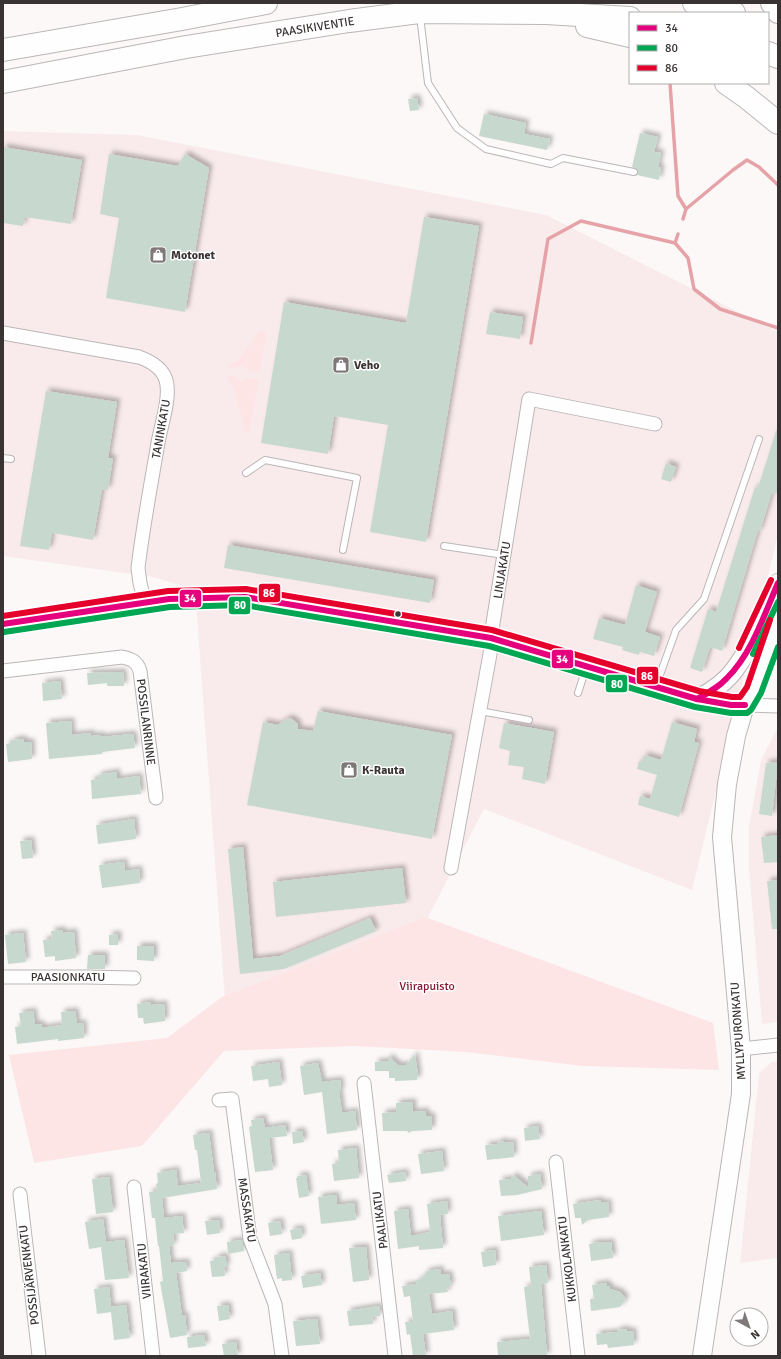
<svg xmlns="http://www.w3.org/2000/svg" width="781" height="1359" viewBox="0 0 781 1359" font-family="Signika,sans-serif">
<defs>
<filter id="shadow"><feDropShadow dx="3.5" dy="-3.5" stdDeviation="2" flood-color="#0004"/></filter>
</defs>
<rect width="100%" height="100%" fill="#fcf8f8"/>
<!-- built -->
<g fill="#f9ebec">
<path d="M3,131L137,135L546,215L778,332V535L692,890L484,809L427,919L225,999L195,590L153,577L3,556Z"/>
<path d="M778,727V1022L762,1024L749,868V826L761,760Z"/>
<path d="M778,1061V1258L740,1263L759,1073L772,1062Z"/>
</g>
<!-- green -->
<g fill="#fde5e6">
<path d="M262,331L265,332L266,335L260,372L248,371L247,369L241,366L236,369L228,368L229,365L237,361L259,332Z"/>
<path d="M227,375L234,376L241,381L247,378L259,380L249,434L245,431L233,386L228,380Z"/>
<path d="M425,917L713,1023L719,1070L583,1066L466,1052L354,1046L224,1051L142,1146L34,1163L9,1055L167,1038L222,997Z"/>
</g>
<g fill="none" stroke-linecap="round" stroke-linejoin="round">
<!-- stream -->
<g stroke="#e5a3a8" stroke-width="3.5">
<path d="M670,83L678,196L686,209"/>
<path d="M683,219L686,209L733,170L747,160L759,167L778,185"/>
<path d="M675,243L678,234"/>
<path d="M531,343L548,239L581,221L675,243L688,258L694,289L720,309L778,328"/>
</g>
</g>
<!-- building -->
<g fill="#c7d8cf" filter="url(#shadow)">
<path d="M417,98L419,110L410,111L408,99Z"/>
<path d="M484,114L526,123L524,134L550,139L547,150L479,136Z"/>
<path d="M640,133L658,137L654,152L661,153L658,167L661,168L659,180L637,175L638,172L637,169L632,167Z"/>
<path d="M3,147L82,160L71,224L25,217L23,226L3,223Z"/>
<path d="M109,154L178,166L185,154L209,168L185,312L106,298L119,218L100,214Z"/>
<path d="M424,217L479,226L426,542L370,532L388,425L334,416L328,454L261,443L284,302L406,323Z"/>
<path d="M490,312L523,317L520,339L486,334Z"/>
<path d="M46,391L117,402L108,458H113L108,490L102,489L93,540L52,533L49,550L20,546Z"/>
<path d="M776,431H778V489L776,494L772,492L760,531L758,530L722,651L710,647L702,672L690,668L708,609L716,612L755,487L758,488Z"/>
<path d="M666,463L676,467L671,482L661,479Z"/>
<path d="M228,545L434,580L430,603L224,568Z"/>
<path d="M636,585L657,592L645,632L660,637L654,656L640,652L639,655L622,650L623,647L593,639L599,618L625,625Z"/>
<path d="M123,672L124,686H107V683L88,685L87,673Z"/>
<path d="M60,681L62,699L43,701L42,683Z"/>
<path d="M318,711L452,735L432,839L247,805L263,722L278,725L288,718L292,719L298,724V729L313,731Z"/>
<path d="M71,721L72,735L91,733V736L101,735V737L133,734L135,748L102,752V754L49,759L46,723Z"/>
<path d="M672,722L697,729L694,742L699,743L679,817L638,805L640,796L650,799L657,775L637,769L639,761L642,762L644,755L661,760Z"/>
<path d="M504,723L554,732L545,784L522,779L524,767L508,765L510,751L499,748Z"/>
<path d="M23,739L24,742H31L32,759L8,762L6,744L12,743V740Z"/>
<path d="M778,762L772,816L759,814L766,763Z"/>
<path d="M117,772V779L139,776L141,794L92,799L91,780L98,779V775Z"/>
<path d="M134,819L136,839L98,844L96,825Z"/>
<path d="M778,835V862L764,863L761,837Z"/>
<path d="M31,840L33,858L22,859L20,841Z"/>
<path d="M243,847L253,959L280,956L370,918L376,931L284,969L240,974L228,849Z"/>
<path d="M124,862L125,871L139,869L140,883L102,888L99,865Z"/>
<path d="M402,868L406,903L276,917L273,882Z"/>
<path d="M778,880V929H772L767,881Z"/>
<path d="M62,930L63,933L74,932L76,958L55,961V956L45,957L43,940L52,939L51,931Z"/>
<path d="M23,933L26,962L8,964L5,935Z"/>
<path d="M118,934V945H109V935Z"/>
<path d="M137,946H154V961L137,960Z"/>
<path d="M88,955H105V969H87Z"/>
<path d="M151,1002V1005L164,1004L165,1021L144,1024L143,1018H138L137,1004Z"/>
<path d="M33,1011L35,1024H41L42,1028L62,1025L61,1012L75,1011L77,1024L83,1023L84,1038L58,1041V1039L17,1044L15,1027L21,1026L19,1013Z"/>
<path d="M415,1054L418,1075L417,1080L395,1081V1078H389V1071H375V1062L388,1061V1056L398,1065H406Z"/>
<path d="M279,1062L282,1085L269,1087L268,1079L253,1081L251,1066Z"/>
<path d="M318,1063L322,1082L340,1080L341,1091H339L342,1113L355,1111L357,1130L327,1134L322,1092L304,1095L300,1066Z"/>
<path d="M413,1102V1112L426,1111V1116H432V1130L412,1131L409,1133L407,1131H383L382,1113L396,1112V1103Z"/>
<path d="M263,1118L265,1128L285,1125L287,1136L269,1138L273,1170L255,1172L249,1127L252,1126L251,1120Z"/>
<path d="M538,1126L540,1139L525,1141L524,1128Z"/>
<path d="M302,1131L304,1142L293,1144L292,1132Z"/>
<path d="M209,1133L214,1172H215L217,1189L162,1198L164,1218L182,1216L184,1233L173,1234L174,1245L169,1246L171,1263L186,1262L187,1271L176,1273L182,1316L185,1315L187,1335L170,1338L160,1282L163,1281L159,1246H158L155,1218H152L149,1192L157,1191L156,1184L158,1183L157,1173L176,1170L178,1186L201,1183L197,1150H195L193,1135Z"/>
<path d="M503,1141L505,1143L513,1142L514,1157L487,1160L485,1145L497,1144L498,1142Z"/>
<path d="M356,1148L359,1178L334,1181L332,1164L339,1163L338,1150Z"/>
<path d="M442,1151L444,1171L421,1174L418,1154Z"/>
<path d="M405,1172L406,1181L389,1183L387,1175Z"/>
<path d="M540,1174L542,1189L517,1195L501,1196L499,1180L511,1179L513,1175L528,1187V1176Z"/>
<path d="M306,1175L309,1196L299,1198L296,1178H298L297,1176Z"/>
<path d="M109,1177L113,1212L96,1214L92,1179Z"/>
<path d="M336,1195L337,1205L354,1203L356,1220L321,1224L318,1197Z"/>
<path d="M600,1200L601,1203L608,1202L609,1217L588,1220L582,1225L581,1218H575L573,1204Z"/>
<path d="M447,1201L448,1214L440,1215L443,1248L419,1250V1246L398,1249L394,1211L408,1209L411,1236L430,1232L427,1204Z"/>
<path d="M541,1211L544,1235L501,1241L498,1216Z"/>
<path d="M103,1219L106,1242L124,1240L129,1278L105,1280L101,1247L89,1249L85,1222Z"/>
<path d="M219,1220L220,1233L207,1235L205,1221Z"/>
<path d="M280,1221L282,1234L270,1236L268,1223Z"/>
<path d="M301,1228L302,1238L292,1240L290,1230Z"/>
<path d="M242,1240L244,1251L228,1254L227,1242Z"/>
<path d="M600,1242L601,1243L611,1242L613,1258L591,1261L589,1244Z"/>
<path d="M366,1247L369,1280L353,1282L349,1248Z"/>
<path d="M495,1250L496,1265L483,1267L481,1252Z"/>
<path d="M289,1253L292,1280L282,1281V1278L277,1279L274,1255Z"/>
<path d="M225,1256L227,1266L224,1267L225,1276L212,1277L210,1261L216,1260V1257Z"/>
<path d="M546,1265L548,1283L541,1284L547,1356H498L497,1342L530,1339L524,1287L531,1286L529,1267Z"/>
<path d="M440,1269L441,1275L449,1274L451,1286L447,1287L448,1292L429,1294L432,1314L452,1311L454,1330L423,1334L426,1356H413L410,1334L407,1335L405,1322H413L410,1296L404,1297L402,1286L417,1284L416,1280H420L427,1271Z"/>
<path d="M320,1273L322,1285L303,1288L301,1276Z"/>
<path d="M607,1283V1286H610V1289L620,1292L626,1299L620,1307L591,1311L590,1299H594L592,1285Z"/>
<path d="M109,1287L111,1307L126,1305L130,1338L114,1340L111,1312L97,1314L94,1289Z"/>
<path d="M228,1305L230,1319L219,1321L217,1306Z"/>
<path d="M379,1306L380,1316L372,1317L373,1324L349,1326L347,1311Z"/>
<path d="M317,1319L320,1344L296,1346L293,1321Z"/>
<path d="M626,1329L627,1331H633L634,1345L608,1348L607,1344L597,1345L596,1334L617,1332V1330Z"/>
<path d="M204,1335L206,1346L188,1348L187,1337Z"/>
<path d="M236,1342L238,1356H224L222,1344Z"/>
</g>
<g fill="none" stroke-linecap="round" stroke-linejoin="round">
<!-- service casing -->
<g stroke="#bbb6b7" stroke-width="8">
<g id="service">
<path d="M420,16L428,83L457,128L486,149L551,164L563,158L634,172"/>
<path d="M3,458L11,459"/>
<path d="M246,473L265,460L357,478L343,550"/>
<path d="M444,546L504,555"/>
<path d="M656,686L676,630L704,599L759,439"/>
<path d="M578,693L586,668"/>
<path d="M480,711L529,720"/>
</g>
</g>
<!-- minor casing -->
<g stroke="#bbb6b7" stroke-width="15">
<g id="minor">
<path d="M3,333L139,357C150,361 162,367 166,380C171,397 161,425 158,443C151,484 143,526 138,568L140,583L145,603"/>
<path d="M3,671L122,657C131,659 137,661 140,671L156,798"/>
<path d="M745,705L778,706"/>
<path d="M451,868L490,654L493,623L529,399L655,424"/>
<path d="M3,977H86L134,978"/>
<path d="M741,1049L778,1045"/>
<path d="M364,1083L395,1356"/>
<path d="M219,1100L232,1099L250,1239L275,1304L282,1356"/>
<path d="M556,1162L578,1356"/>
<path d="M134,1187L153,1356"/>
<path d="M20,1194L39,1356"/>
</g>
</g>
<!-- secondary casing -->
<g stroke="#bbb6b7" stroke-width="20">
<g id="secondary">
<path d="M3,624L169,599L245,597L491,638L697,699L731,705H745"/>
<path d="M697,699C711,692 726,682 735,669C754,643 765,612 778,583"/>
<path d="M702,1356L741,1094V1049L722,837L727,784L736,736L745,705L754,690L778,623"/>
</g>
</g>
<!-- trunk casing -->
<g stroke="#bbb6b7" stroke-width="24">
<g id="trunk">
<path d="M694,3L734,13"/>
<path d="M772,3L778,12"/>
<path d="M587,26L630,36"/>
<path d="M3,50L182,19L266,3"/>
<path d="M768,53L778,57"/>
<path d="M3,82L186,47L349,21L419,12L546,13L630,18"/>
<path d="M726,83L746,97L778,123"/>
</g>
</g>
<!-- service -->
<use href="#service" stroke="#fffefe" stroke-width="6"/>
<!-- minor -->
<use href="#minor" stroke="#fffefe" stroke-width="13"/>
<!-- secondary -->
<use href="#secondary" stroke="#fffefe" stroke-width="18"/>
<!-- trunk -->
<use href="#trunk" stroke="#fffefe" stroke-width="22"/>
<!-- bus-1 casing -->
<g stroke="#fff" stroke-width="9">
<g id="bus-1">
<path d="M3,624L169,599L245,597L491,638L697,699L731,705H745"/>
<path d="M697,699C708,693 719,687 727,678C752,653 764,615 778,583"/>
</g>
</g>
<!-- bus-2 casing -->
<g stroke="#fff" stroke-width="9">
<g id="bus-2">
<path d="M4,632L170,607L244,605L489,646L695,707L731,713H747L751,710L761,693L778,647"/>
<path d="M753,654L778,602"/>
</g>
</g>
<!-- bus-3 casing -->
<g stroke="#fff" stroke-width="9">
<g id="bus-3">
<path d="M3,616L168,591L246,589L492,630L699,691L732,697H740L747,687L770,620"/>
<path d="M739,648L771,580"/>
</g>
</g>
<!-- bus-1 -->
<use href="#bus-1" stroke="#e5007d" stroke-width="6"/>
<!-- bus-2 -->
<use href="#bus-2" stroke="#00a651" stroke-width="6"/>
<!-- bus-3 -->
<use href="#bus-3" stroke="#e4002b" stroke-width="6"/>
</g>
<!-- icons -->
<defs>
<g id="shop-square" transform="scale(0.9)"><rect x="-9" y="-9" width="18" height="18" rx="4" fill="#7e7878" stroke="#fff"/><path d="M-5-2.5h2.3a2.7 3.5 0 0 1 5.4 0H5L5.5 6h-11ZM-1.5-2.5h3a1.5 2.3 0 0 0-3 0Z" fill="#fff"/></g>
</defs>
<g fill-rule="evenodd">
<use href="#shop-square" x="158" y="255"/>
<use href="#shop-square" x="341" y="365"/>
<use href="#shop-square" x="349" y="770"/>
</g>
<!-- markers -->
<circle fill="#3a3333" stroke="#fff" stroke-width="1.5" cx="398" cy="614" r="3.5"/>
<g text-anchor="middle" stroke-width="3" stroke-linejoin="round" paint-order="stroke">
<!-- street labels -->
<g font-size="12" fill="#3a3333" stroke="#fff">
<text transform="translate(315 27) rotate(-9)" y="4">PAASIKIVENTIE</text>
<text transform="translate(161 429) rotate(-80)" y="4">TANINKATU</text>
<text transform="translate(502 570) rotate(-81)" y="4">LINJAKATU</text>
<text transform="translate(146 722) rotate(83)" y="4">POSSILANRINNE</text>
<text x="68" y="981">PAASIONKATU</text>
<text transform="translate(738 1031) rotate(-94)" y="4">MYLLYPURONKATU</text>
<text transform="translate(247 1210) rotate(81)" y="4">MASSAKATU</text>
<text transform="translate(380 1220) rotate(-97)" y="4">PAALIKATU</text>
<text transform="translate(567 1259) rotate(-97)" y="4">KUKKOLANKATU</text>
<text transform="translate(144 1271) rotate(-96)" y="4">VIIRAKATU</text>
<text transform="translate(29 1275) rotate(-97)" y="4">POSSIJÄRVENKATU</text>
</g>
<!-- poi labels -->
<g font-size="12" font-weight="bold" fill="#3a3333" stroke="#fff" text-anchor="start">
<text x="171" y="259">Motonet</text>
<text x="354" y="369">Veho</text>
<text x="362" y="774">K-Rauta</text>
</g>
<!-- park labels -->
<g font-size="12" fill="#86162f" stroke="#fff">
<text x="427" y="990">Viirapuisto</text>
</g>
</g>
<g stroke="#fff" stroke-width="1.5">
<rect x="258" y="583" width="23" height="20" rx="4" fill="#e4002b"/>
<rect x="179" y="589" width="23" height="19" rx="4" fill="#e5007d"/>
<rect x="228" y="596" width="23" height="19" rx="4" fill="#00a651"/>
<rect x="551" y="649" width="23" height="20" rx="4" fill="#e5007d"/>
<rect x="636" y="666" width="23" height="19" rx="4" fill="#e4002b"/>
<rect x="605" y="674" width="23" height="19" rx="4" fill="#00a651"/>
</g>
<g font-size="11" text-anchor="middle" font-weight="bold" fill="#fff">
<text x="269" y="597">86</text>
<text x="190" y="602">34</text>
<text x="240" y="609">80</text>
<text x="562" y="663">34</text>
<text x="647" y="680">86</text>
<text x="617" y="688">80</text>
</g>
<!-- border -->
<rect width="781" height="1359" fill="none" stroke="#3a3333" stroke-width="8"/>
<!-- legend -->
<rect x="629" y="12" width="140" height="72" fill="#ffffff" stroke="#b0adad"/>
<rect x="637" y="25" width="20" height="6" fill="#e5007d" stroke="#b0adad"/>
<text x="665" y="32" font-size="12" fill="#3a3333">34</text>
<rect x="637" y="45" width="20" height="6" fill="#00a651" stroke="#b0adad"/>
<text x="665" y="52" font-size="12" fill="#3a3333">80</text>
<rect x="637" y="65" width="20" height="6" fill="#e4002b" stroke="#b0adad"/>
<text x="665" y="72" font-size="12" fill="#3a3333">86</text>
<!-- north arrow -->
<g transform="translate(749 1327) rotate(140)"><circle r="19" fill="#ffffff" stroke="#b0adad"/>
<path d="M0-3L7 15L0 10L-7 15Z" fill="#7e7878"/>
<text y="-6" font-size="11" font-weight="bold" text-anchor="middle" fill="#3a3333">N</text>
</g>
</svg>
